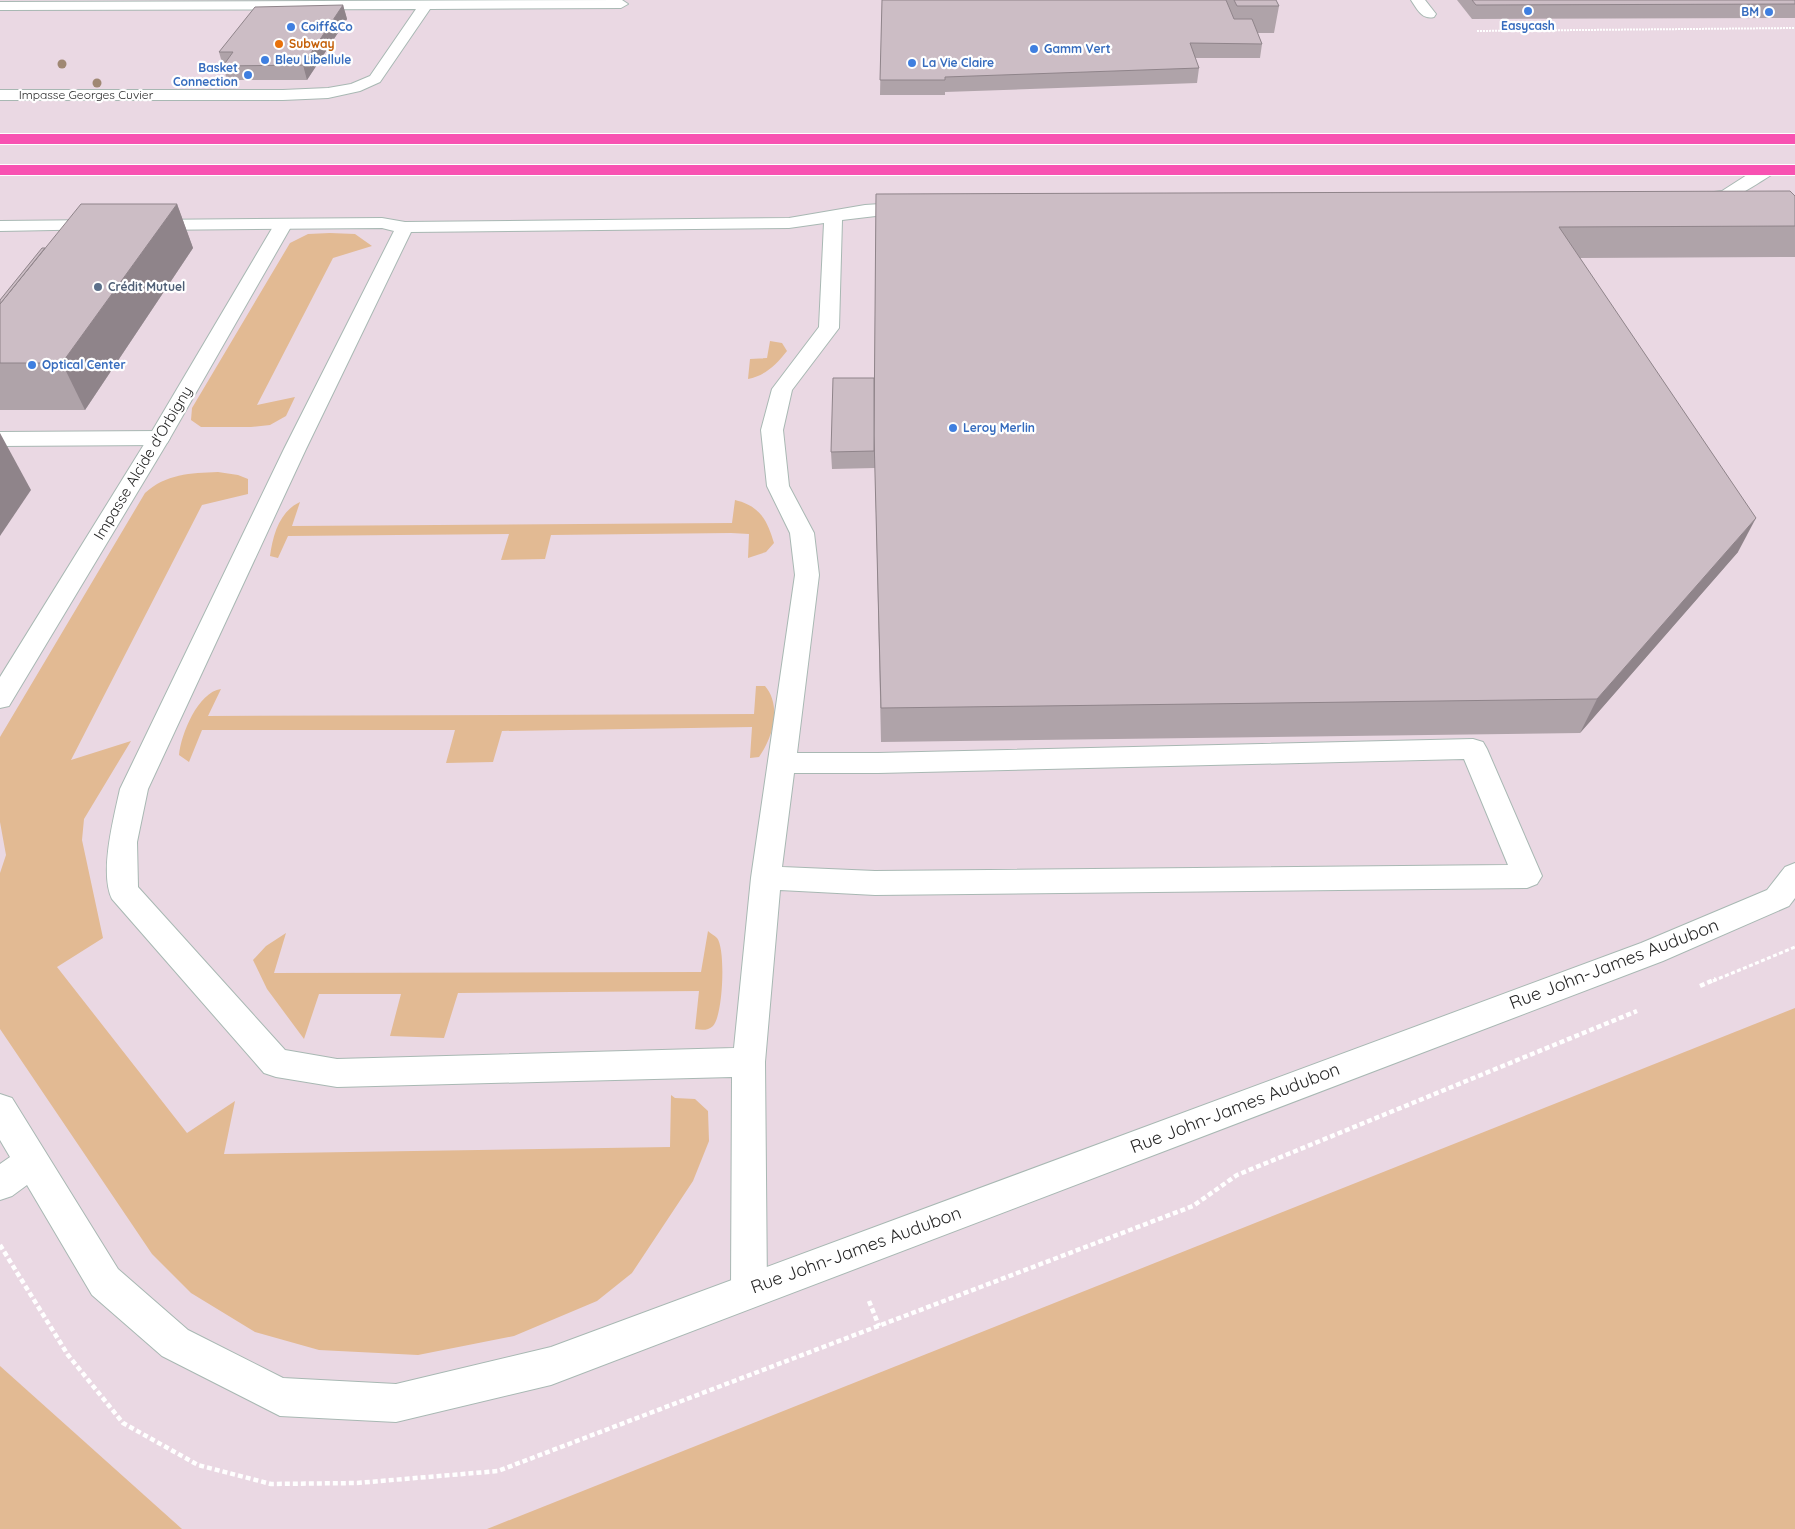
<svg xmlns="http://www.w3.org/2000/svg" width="1795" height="1529" viewBox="0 0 1795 1529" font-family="Quicksand,sans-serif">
<rect width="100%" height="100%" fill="#ead8e3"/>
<!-- green -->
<g fill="#e2ba93">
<path d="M330,233L355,234L372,246L333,258L257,405L295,397L286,416L270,425L251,427H201L191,420L192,408L290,243L308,234Z"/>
<path d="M770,341L782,343L787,351C776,365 766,375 748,379L750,359L767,358Z"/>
<path d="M218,472L238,475L248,479V494L202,505L71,760L131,741L84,819L82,840L103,938L57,967L187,1133L235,1101L224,1154L670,1147L671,1095L675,1098L695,1099L708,1111L709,1141L693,1181L632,1273L597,1301L514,1336L418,1355L319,1350L255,1332L191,1293L152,1254L0,1029V873L6,855L0,822V737L145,493C166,474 190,473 218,472Z"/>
<path d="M735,500C760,506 767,520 774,543L766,552L748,558L749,534L731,533L551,535L545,559L501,560L509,534L288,536L278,558L270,556C273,534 280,511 300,502L292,526L732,523Z"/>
<path d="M756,686H765C782,706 773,737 759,757L750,758L752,727L502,731L493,762L446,763L455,730H202L189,762L179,755C181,734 198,692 221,689L208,716L754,714Z"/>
<path d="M708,931C710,933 715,936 717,938C726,949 723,1016 713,1026C708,1031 701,1030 695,1029L699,991L458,993L444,1038L390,1036L401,994H319L304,1039L267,989L253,960L266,946L286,933L274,973L701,972Z"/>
<path d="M1795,1008V1529H487Z"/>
<path d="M0,1366L182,1529H0Z"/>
</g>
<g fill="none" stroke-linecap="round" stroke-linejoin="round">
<!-- service casing -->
<g stroke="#a8b8b3" stroke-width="2">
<g id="service">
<path d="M622,0L628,4L621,8L430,9L380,82L360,91L328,98L283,100H0V90H283L328,88L351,84L370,76L416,9L0,10V2Z"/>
<path d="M1411,0H1425L1436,14L1434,17C1422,20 1417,9 1411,0Z"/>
<path d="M1767,165L1773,166L1775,170L1773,174C1748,189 1722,210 1691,203L1688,199L1691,195L1722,191L1761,166Z"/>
<path d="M912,202L918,203L921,207L918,211L842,220L839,328L792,390L783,430L789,486L814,533L819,575L797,753H878L1473,739L1483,742L1487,749L1542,876L1537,884L1527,888L875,895L780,890L765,1062L767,1290L762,1303L749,1308L736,1303L731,1290L732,1077L337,1087L276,1077L264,1073L112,899C99,873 114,817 120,789L284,449L394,231L382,228L146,230L140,229L137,225L140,221L146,220L382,218L405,222L789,218L865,205ZM824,223L819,327L772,389L761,430L767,486L790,533L795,575L751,878L734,1048L337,1059L285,1050L138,887L137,842L148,789L306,449L411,232L789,228ZM1464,759L1508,865L875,871L782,867L794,773H878Z"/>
<path d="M101,220L107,221L110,225L107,229L0,231V221Z"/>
<path d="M159,431L167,433L170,438L167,443L159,445L0,446V432Z"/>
</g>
</g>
<!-- minor casing -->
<g stroke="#a8b8b3" stroke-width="2">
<g id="minor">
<path d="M283,220L289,221L292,225L170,438L9,706L0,708V677L148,438L274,225L277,221Z"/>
<path d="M1795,863V898L1789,906L1663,961L551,1385L396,1422L280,1416L162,1356L92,1295L27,1185L12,1196L0,1200V1164L10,1157L0,1140V1094L12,1098L118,1269L188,1330L283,1378L396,1384L551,1347L1641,943L1767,890L1785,867Z"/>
</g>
</g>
<!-- trunk casing -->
<g stroke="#fff" stroke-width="2">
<g id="trunk">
<rect x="0" y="134" width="1795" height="10"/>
<rect x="0" y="165" width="1795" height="10"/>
</g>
</g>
<!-- path-far2 -->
<path stroke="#fff" stroke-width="2" stroke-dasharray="2 1" stroke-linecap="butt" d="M1477,31L1795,28"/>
<!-- path-far1 -->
<path stroke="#fff" stroke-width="3" stroke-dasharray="4 2.5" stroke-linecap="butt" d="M1713,981L1795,947"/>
<!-- path -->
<g stroke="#fff" stroke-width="4.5" stroke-dasharray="5 3" stroke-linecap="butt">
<path d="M1700,986L1716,979"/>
<path d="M0,1245L68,1355L123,1423L198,1465L271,1484L357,1483L498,1471L1193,1206L1237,1175L1637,1011"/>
<path d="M869,1301L879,1326"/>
</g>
<!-- service -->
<use href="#service" fill="#fff" fill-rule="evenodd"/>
<!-- minor -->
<use href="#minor" fill="#fff" fill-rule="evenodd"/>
<!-- trunk -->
<use href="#trunk" fill="#f852b2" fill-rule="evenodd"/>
</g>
<!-- trees -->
<g fill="#a08873">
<circle cx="62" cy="64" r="4.5"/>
<circle cx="97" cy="83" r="4.5"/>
</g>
<!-- wall -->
<g fill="#afa3a9">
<path d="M882,0H1276L1279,6L1274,33H1257L1262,44L1260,58H1195L1199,68L1197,83L945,92V95H880Z"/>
<path d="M1457,0H1795V18L1472,19Z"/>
<path d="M343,5L347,19L307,80H227L219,52Z"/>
<path d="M876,194L1795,196V257L1580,258L1738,552L1580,733L881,742L875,468L832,469L831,452L874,426Z"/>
<path d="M177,204L193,248L85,410H0V300L45,248Z"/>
</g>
<!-- shaded-wall -->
<g fill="#8f848a">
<path d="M343,5L347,19L307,80L303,65Z"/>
<path d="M177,204L193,248L85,410L62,363Z"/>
<path d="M0,433L31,490L0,536Z"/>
<path d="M1756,518L1738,552L1580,733L1597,699Z"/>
</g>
<!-- building -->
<g fill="#ccbdc5" stroke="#8f848a">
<path d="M882,0H1226L1234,19H1252L1262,44L1190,43L1199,68L945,77V80H880Z"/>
<path d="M1234,0H1276L1279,6H1237Z"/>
<path d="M1472,0H1795V4L1476,5Z"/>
<path d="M343,5L303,65L223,66L233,52H219L255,7Z"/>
<path d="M1790,191L1795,196V226L1559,227L1756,518L1597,699L881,708L874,435L876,194Z"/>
<path d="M81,204H177L62,363H0V304Z"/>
<path d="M42,248H45L0,304V300Z"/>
<path d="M833,378H874V451L831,452Z"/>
</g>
<!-- markers -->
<g fill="#3f7fe0" stroke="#fff" stroke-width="2">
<circle cx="1528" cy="11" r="5"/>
<circle cx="1769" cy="12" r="5"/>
<circle cx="291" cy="27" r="5"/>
<circle cx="1034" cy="49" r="5"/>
<circle cx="265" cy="60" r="5"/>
<circle cx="912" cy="63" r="5"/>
<circle cx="248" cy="75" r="5"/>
<circle cx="32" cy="365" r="5"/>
<circle cx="953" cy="428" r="5"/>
</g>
<circle fill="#e8710a" stroke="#fff" stroke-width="2" cx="279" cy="44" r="5"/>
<circle fill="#5c6f8a" stroke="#fff" stroke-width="2" cx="98" cy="287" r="5"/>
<g text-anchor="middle" stroke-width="4.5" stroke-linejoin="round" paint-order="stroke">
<!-- far-shop labels -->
<g font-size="12" font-weight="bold" fill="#366cbe" stroke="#fff" text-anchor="start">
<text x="1759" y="16" text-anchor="end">BM</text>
<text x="1528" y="30" text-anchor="middle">Easycash</text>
<text x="301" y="31">Coiff&amp;Co</text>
<text x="1044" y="53">Gamm Vert</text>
<text x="275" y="64">Bleu Libellule</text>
<text x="922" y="67">La Vie Claire</text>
<text x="238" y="72" text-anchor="end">Basket<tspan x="238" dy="14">Connection</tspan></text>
<text x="42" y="369">Optical Center</text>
<text x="963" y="432">Leroy Merlin</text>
</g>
<!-- far-food labels -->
<g font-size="12" font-weight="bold" fill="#c56008" stroke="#fff" text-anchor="start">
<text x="289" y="48">Subway</text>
</g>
<!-- far-street labels -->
<g font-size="12" fill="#272727" stroke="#fff">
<text x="86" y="99">Impasse Georges Cuvier</text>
</g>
<!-- far-service labels -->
<g font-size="12" font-weight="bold" fill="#4e5e75" stroke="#fff" text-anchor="start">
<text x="108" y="291">Crédit Mutuel</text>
</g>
<!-- street labels -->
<g font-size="15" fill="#272727" stroke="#fff">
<text transform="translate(143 463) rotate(-59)" y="5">Impasse Alcide d'Orbigny</text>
</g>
<!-- near-street labels -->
<g font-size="18" fill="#272727" stroke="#fff">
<text transform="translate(1614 964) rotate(-21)" y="6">Rue John-James Audubon</text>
<text transform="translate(1235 1108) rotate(-21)" y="6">Rue John-James Audubon</text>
<text transform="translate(856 1250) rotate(-20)" y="6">Rue John-James Audubon</text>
</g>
</g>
</svg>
